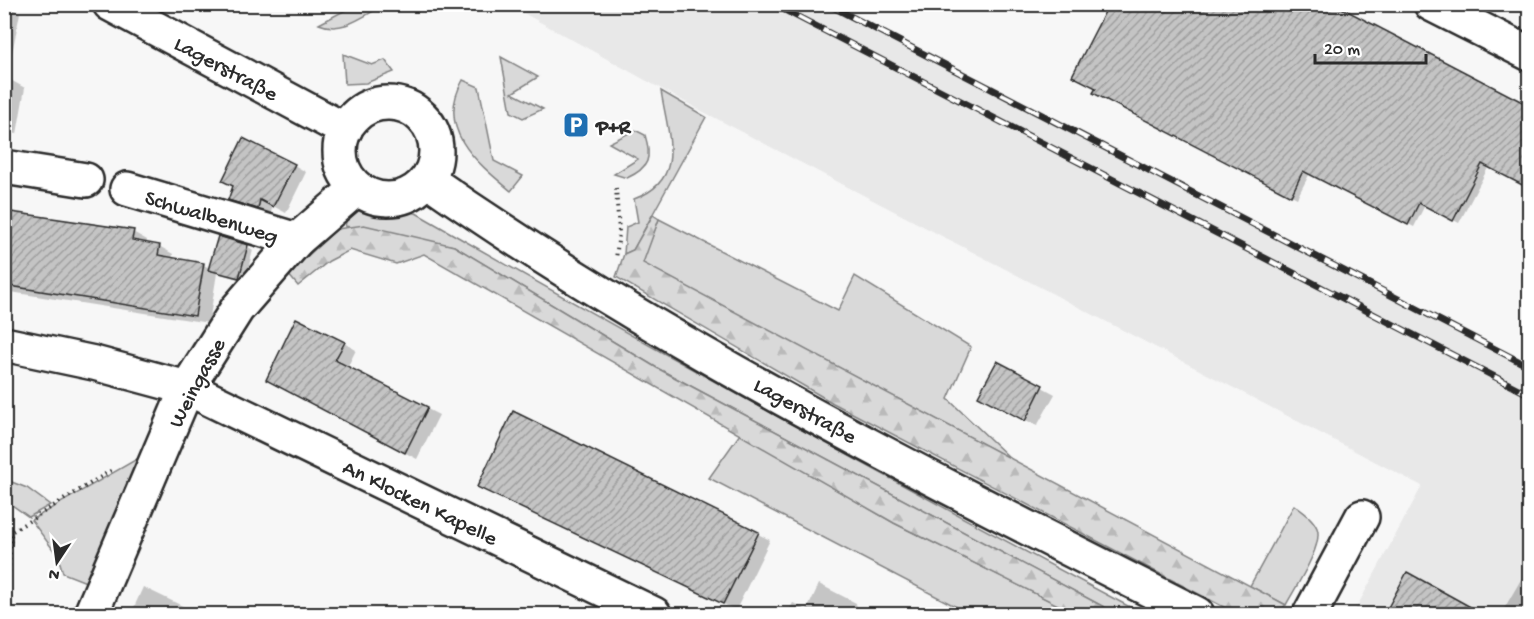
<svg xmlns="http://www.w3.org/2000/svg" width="1534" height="619" viewBox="0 0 1534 619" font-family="'Gochi Hand',sans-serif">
<defs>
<pattern id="forest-firs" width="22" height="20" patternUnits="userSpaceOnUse" patternTransform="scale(1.5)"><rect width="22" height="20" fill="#d9d9d9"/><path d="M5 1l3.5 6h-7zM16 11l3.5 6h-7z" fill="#bababa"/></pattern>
<pattern id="building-hatch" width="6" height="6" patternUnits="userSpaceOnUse" patternTransform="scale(1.5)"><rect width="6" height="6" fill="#c4c4c4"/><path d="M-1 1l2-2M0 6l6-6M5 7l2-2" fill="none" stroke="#9f9f9f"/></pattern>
</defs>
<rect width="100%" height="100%" fill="#f7f7f7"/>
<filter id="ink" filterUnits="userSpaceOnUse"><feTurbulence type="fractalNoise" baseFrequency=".0167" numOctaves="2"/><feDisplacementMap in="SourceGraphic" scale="12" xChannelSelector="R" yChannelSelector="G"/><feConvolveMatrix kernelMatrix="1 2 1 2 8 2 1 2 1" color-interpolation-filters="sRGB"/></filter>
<g filter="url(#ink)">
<!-- built -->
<path fill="#e8e8e8" d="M509,5H825L1529,367V614H1353L1422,486L696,108Z"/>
<!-- green -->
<g fill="#d9d9d9" stroke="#828282" stroke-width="1.5">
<path d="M357,4L384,5C363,16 343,34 319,24Z"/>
<path d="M343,54L372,65L385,60L394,72L366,83L345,84Z"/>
<path d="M501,57L538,77L512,93L543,109L523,118L511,112Z"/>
<path d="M463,80L479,87L494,161L523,176L511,191C476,162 435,129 463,80Z"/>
<path d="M661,91L706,117L633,250L624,254L626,227L638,222L634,199C687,180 668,135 661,91Z"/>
<path d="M635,130L645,135C652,158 649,168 627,178L614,174L638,159L609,143Z"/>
<path d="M350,206L372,212L416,213C656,351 899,485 1143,614H1117L657,368L454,246L345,226Z"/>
<path d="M659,219L838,311L855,276L971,347L948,399L1011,459L642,263Z"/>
<path d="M740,434L894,523L1076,614H970L709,478Z"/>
<path d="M149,452L91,584L63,573L58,556L31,520Z"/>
<path d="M4,479L27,488L50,505L29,517L5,500Z"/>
<path d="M1294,505C1302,511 1313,518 1317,528C1324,545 1295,588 1286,605L1250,586Z"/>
</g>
<!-- forest -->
<g fill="url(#forest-firs)" stroke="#828282" stroke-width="1.5">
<path d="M653,215L659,219L643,263L1286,605L1275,614H1237L833,403L616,277L624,254L633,250Z"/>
<path d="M364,225L454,246L657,368L1117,614H1076L894,523L424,254L396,264L350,250L329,261L298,286L288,274L337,229Z"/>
</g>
<!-- shadow -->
<g fill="#0003">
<path d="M1110,4L1489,166L1459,223L1425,205L1414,227L1310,173L1297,198L1095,93Z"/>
<path d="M4,5L20,13L7,78L25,88L17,134L4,132Z"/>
<path d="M294,165L306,172L286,213L273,206L270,215L242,206L230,199L234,187Z"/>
<path d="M4,212L133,232L147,240L146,244L159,246L173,254L172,259L203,265L210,268L247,246L253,250L245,281L217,273L209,323L4,291Z"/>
<path d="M344,343L356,350L347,368L439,415L417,459L280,386Z"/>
<path d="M997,363L1055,394L1037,426L992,402Z"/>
<path d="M514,413L770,540L736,610L490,493Z"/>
<path d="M1523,576L1530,580V614H1501Z"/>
<path d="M819,584L856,603L858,614H787L793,603L807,610Z"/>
<path d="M143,587L199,614H131Z"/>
<path d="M233,610L244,614H230Z"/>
</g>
<!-- building -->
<g fill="url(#building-hatch)" stroke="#2b2b2b" stroke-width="1.5">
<path d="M1109,4H1334L1530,106V189L1482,164L1453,221L1419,203L1408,225L1303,171L1291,196L1093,93L1096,88L1072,76Z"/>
<path d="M243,138L295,164L273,207L260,200L258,209L228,200L233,186L222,181Z"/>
<path d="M4,211L134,230L132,240L160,245L158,255L204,263L195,316L4,285Z"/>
<path d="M218,236L248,245L239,278L208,270Z"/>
<path d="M296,318L345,342L335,360L428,407L405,453L266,380Z"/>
<path d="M997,361L1043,385L1025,421L978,396Z"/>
<path d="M513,411L759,532L723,604L477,487Z"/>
<path d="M1407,572L1485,615H1384Z"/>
</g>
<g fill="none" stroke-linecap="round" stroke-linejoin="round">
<!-- minor casing -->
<g stroke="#2b2b2b" stroke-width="38">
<g id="minor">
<path d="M110,4L345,130"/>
<path d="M1431,4L1530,54"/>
<circle cx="388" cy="151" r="48"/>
<path d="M4,167L86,180"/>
<path d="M428,180C669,349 935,481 1197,614"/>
<path d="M127,189L297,240"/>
<path d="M4,344L94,363L187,388L654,614"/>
<path d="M91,614L187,388L237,309L297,240L357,188"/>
<path d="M1310,614L1362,517"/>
</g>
</g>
<!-- path -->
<g stroke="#2b2b2b" stroke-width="4" stroke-dasharray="1.5 4.5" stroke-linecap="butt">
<path d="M616,188L619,232L616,259"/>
<path d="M4,522L11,532"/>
<path d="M6,614L11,532L112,470"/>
</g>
<!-- minor -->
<use href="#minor" stroke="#fff" stroke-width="33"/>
<!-- rail casing -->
<g stroke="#2b2b2b" stroke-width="7">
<g id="rail">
<path d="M773,4L1530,395"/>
<path d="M827,4L1530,367"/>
</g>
</g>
<!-- rail -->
<use href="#rail" stroke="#fff" stroke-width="4.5" stroke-dasharray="14" stroke-linecap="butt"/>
</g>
</g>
<!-- icons -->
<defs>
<g id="parking-square" transform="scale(1.35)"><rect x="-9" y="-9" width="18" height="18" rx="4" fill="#1f6fb2" stroke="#fff"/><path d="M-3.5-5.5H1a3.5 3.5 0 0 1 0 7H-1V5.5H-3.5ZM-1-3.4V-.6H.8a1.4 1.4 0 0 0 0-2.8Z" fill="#fff"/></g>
</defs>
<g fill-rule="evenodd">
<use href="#parking-square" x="576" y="125"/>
</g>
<g text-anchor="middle" stroke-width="4.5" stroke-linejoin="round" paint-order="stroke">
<!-- street labels -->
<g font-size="22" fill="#2b2b2b" stroke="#fff">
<text transform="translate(227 67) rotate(28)" y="8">Lagerstraße</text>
<text transform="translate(212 215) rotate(17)" y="8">Schwalbenweg</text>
<text transform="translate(195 382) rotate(-62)" y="8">Weingasse</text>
<text transform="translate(806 409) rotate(29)" y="8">Lagerstraße</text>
<text transform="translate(421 501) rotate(26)" y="8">An Klocken Kapelle</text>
</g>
<!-- poi labels -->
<g font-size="22" font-weight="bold" fill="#2b2b2b" stroke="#fff" text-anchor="start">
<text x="596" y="133">P+R</text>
</g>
</g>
<!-- margin -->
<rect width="1534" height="619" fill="none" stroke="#fff" stroke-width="24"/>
<rect x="12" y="12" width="1510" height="595" fill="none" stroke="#2b2b2b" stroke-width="2" filter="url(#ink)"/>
<!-- north arrow -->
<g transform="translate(57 562) rotate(193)" stroke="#ffffff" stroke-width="4.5" paint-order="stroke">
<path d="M0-4.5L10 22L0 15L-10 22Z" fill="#2b2b2b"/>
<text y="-9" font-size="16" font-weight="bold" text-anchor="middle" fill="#2b2b2b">N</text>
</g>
<!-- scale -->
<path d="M1315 54v9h111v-9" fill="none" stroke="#2b2b2b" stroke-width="3"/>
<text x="1324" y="54" font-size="18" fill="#2b2b2b" stroke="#ffffff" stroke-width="4.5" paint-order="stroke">20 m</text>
</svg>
